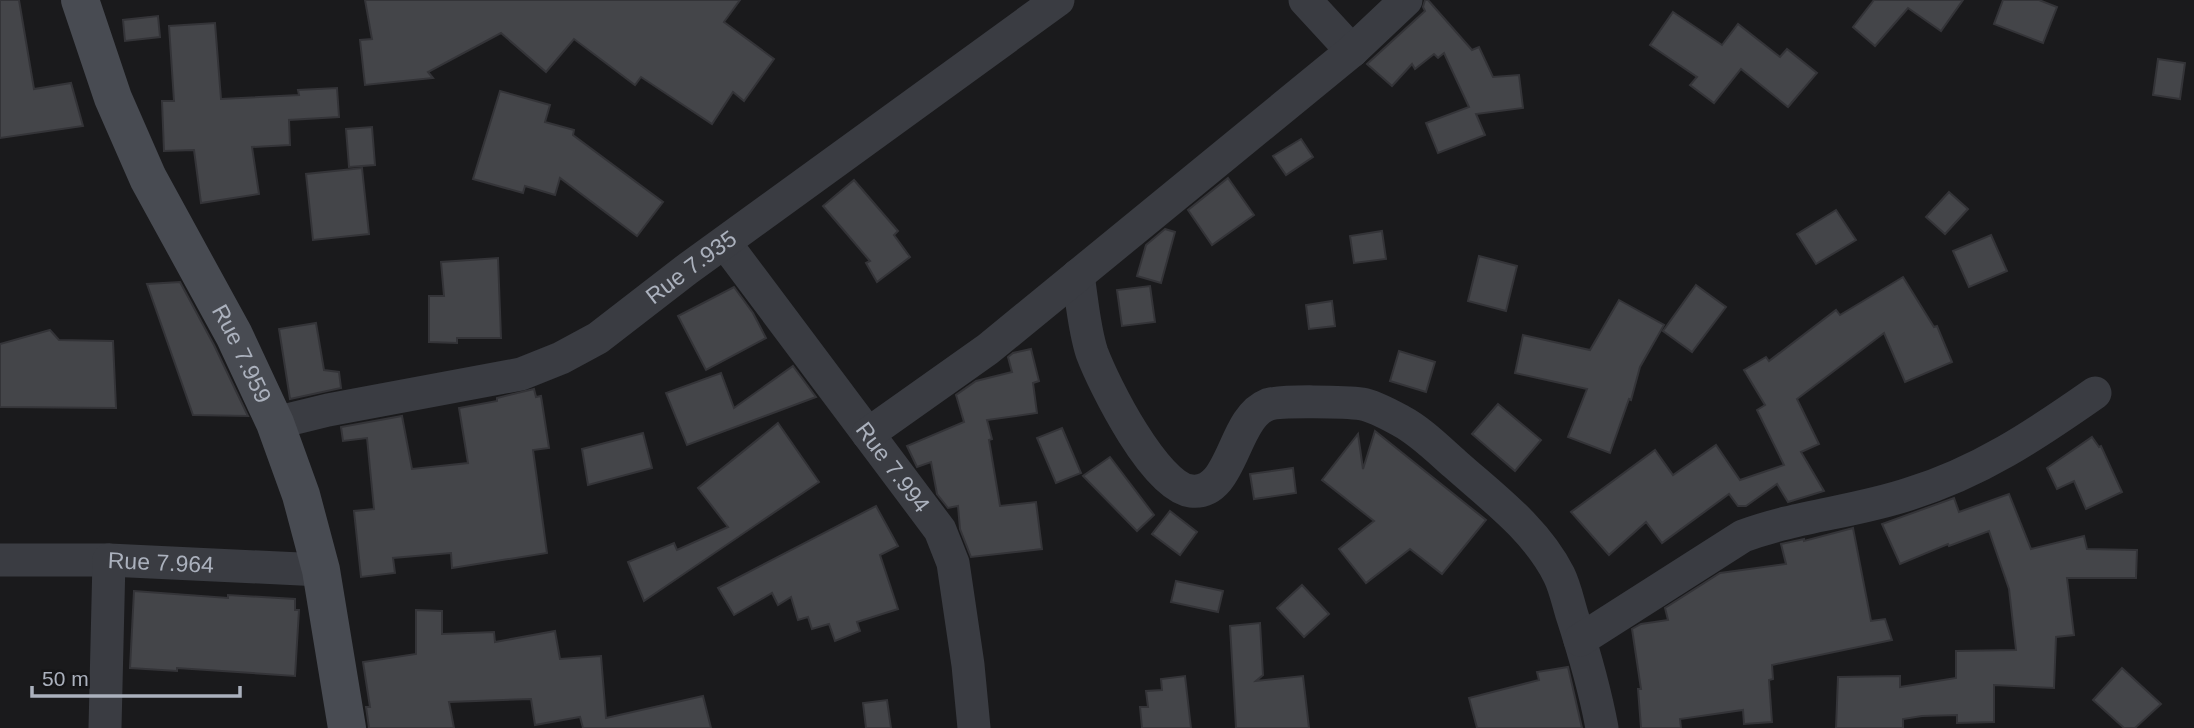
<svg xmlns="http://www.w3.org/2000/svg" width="2194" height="728" viewBox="0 0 2194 728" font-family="Helvetica,sans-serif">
<rect width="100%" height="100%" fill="#1a1a1c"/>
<!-- building -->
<g fill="#444549" stroke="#343438" stroke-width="2">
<path d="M0,0H19L34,89L71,83L83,126L0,138Z"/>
<path d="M365,0H740L724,22L774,59L744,101L733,92L712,124L641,77L635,85L574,39L546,72L501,33L428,72L433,78L365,85L360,40L372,39Z"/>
<path d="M1425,0H1428L1472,50L1479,47L1493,77L1519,75L1523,108L1476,114L1485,135L1438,153L1426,123L1469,107L1444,53L1438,58L1434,54L1415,69L1412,64L1392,86L1367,64L1425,11L1423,7Z"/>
<path d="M1874,0H1963L1941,31L1908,8L1875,46L1853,27Z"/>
<path d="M2003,0H2039L2057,7L2043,43L1994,24Z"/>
<path d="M1673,12L1722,45L1738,24L1780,57L1787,49L1817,73L1788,107L1741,69L1714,103L1690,85L1697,77L1650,45Z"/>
<path d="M158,16L160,37L125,41L123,20Z"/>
<path d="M215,23L221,99L299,95L298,90L337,88L339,117L289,120L290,145L252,147L259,194L201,203L194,150L164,151L162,101H174L169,26Z"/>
<path d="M2158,59L2185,63L2180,99L2153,95Z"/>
<path d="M500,91L550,105L545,122L574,130L573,135L663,202L637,236L560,178L555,195L525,186L523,193L473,179Z"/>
<path d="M372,127L375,165L349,167L346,129Z"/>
<path d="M1301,139L1313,157L1286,175L1273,156Z"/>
<path d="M362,168L369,234L313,240L306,174Z"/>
<path d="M1228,178L1254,215L1212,245L1188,210Z"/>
<path d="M854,180L898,231L894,235L910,257L877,282L866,263L870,261L823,206Z"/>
<path d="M1949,192L1968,209L1945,234L1926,217Z"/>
<path d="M1836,210L1856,240L1816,264L1797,234Z"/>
<path d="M1165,229L1175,232L1161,283L1137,276L1146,245Z"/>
<path d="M1382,231L1386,259L1354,263L1350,236Z"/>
<path d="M1991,235L2007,271L1969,287L1953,251Z"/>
<path d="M1479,256L1517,266L1506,311L1468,301Z"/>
<path d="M498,258L501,338H457V343L429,342V296H444L441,262Z"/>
<path d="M1903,277L1934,327L1937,326L1952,362L1905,382L1884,333L1797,399L1819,444L1801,452L1824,491L1788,502L1777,484L1746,506H1738L1729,494L1662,543L1646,522L1609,555L1571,512L1655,450L1673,475L1716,445L1740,480L1784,465L1757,410L1765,405L1744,370L1766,357L1769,361L1836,310L1840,315Z"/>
<path d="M180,282L214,345L248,416L193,415L147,284Z"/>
<path d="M1696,285L1726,307L1692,352L1663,331Z"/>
<path d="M1150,286L1155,322L1122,326L1117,290Z"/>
<path d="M734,287L753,313L766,338L706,370L678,316Z"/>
<path d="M1619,300L1664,325L1640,367L1631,400L1629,399L1610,453L1568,437L1587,389L1515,373L1523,335L1590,350Z"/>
<path d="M1332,301L1335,326L1309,329L1306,305Z"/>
<path d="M316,323L324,370L339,372L341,388L290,399L279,329Z"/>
<path d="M50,330L59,340L113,341L116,408L0,407V344Z"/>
<path d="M1031,349L1039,381L1033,383L1037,413L987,420L992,439L989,440L1000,506L1036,502L1042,549L971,557L960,529L958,506L948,508L937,494L931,462L917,467L907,446L964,422L956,395L976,381L1012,372L1008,357L1013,353Z"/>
<path d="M1399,351L1435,362L1426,392L1390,381Z"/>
<path d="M793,366L816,397L687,445L666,393L721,373L734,408Z"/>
<path d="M534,389L536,397L541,396L549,448L533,450L547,553L452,568L451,553L393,558L395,573L361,577L354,511L374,509L367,438L343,441L341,427L402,416L412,469L468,463L459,408L497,401V398Z"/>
<path d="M1498,404L1541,440L1515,471L1472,434Z"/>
<path d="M778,423L819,482L644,601L628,562L674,543L677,550L728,527L698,488Z"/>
<path d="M1062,428L1081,473L1056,483L1037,438Z"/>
<path d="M1375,431L1486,520L1442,574L1410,549L1366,583L1339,549L1374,521L1322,480L1358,434L1363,469Z"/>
<path d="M643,433L652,468L588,485L582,449Z"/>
<path d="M2092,437L2099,447L2101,446L2122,492L2086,509L2074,481L2057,489L2047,468Z"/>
<path d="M1110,457L1154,515L1137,531L1083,476Z"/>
<path d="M1293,468L1296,493L1254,499L1250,474Z"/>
<path d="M2009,494L2031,549L2084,536L2087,549L2137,550L2136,578H2067L2074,635L2056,637L2054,688L1994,685V722L1957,723V715L1922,716L1903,719V728H1836L1838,677L1900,676V687L1956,678V651L2016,650L2009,589L1989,531L1949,546L1948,544L1900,564L1882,524L1954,498L1959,512Z"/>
<path d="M876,506L898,546L880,555L898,609L857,622L860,631L835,641L829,624L812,629L808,617L798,620L791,597L778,605L772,593L734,615L718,588Z"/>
<path d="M1170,511L1197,532L1180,555L1152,534Z"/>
<path d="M1853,528L1871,621L1885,619L1892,640L1772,665L1773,679L1769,680L1772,722L1744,724L1743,710L1680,719L1681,728H1641L1638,689H1641L1632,629L1641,624L1668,620L1665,608L1720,573L1786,564L1781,544L1804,539V541Z"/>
<path d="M1176,581L1223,591L1218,612L1171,602Z"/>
<path d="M1302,585L1329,614L1304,637L1277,608Z"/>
<path d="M134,591L228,598V595L295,599V610H299L295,676L177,668V671L130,668Z"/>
<path d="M416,610L442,611V634L494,632L495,642L555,631L560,659L601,656L606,718L703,696L711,728H583L580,717L535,725L531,699L449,702L454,728H369L366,707H370L363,662L416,654Z"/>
<path d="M1260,623L1263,675L1256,681L1303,676L1309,728H1236L1230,626Z"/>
<path d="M1568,667L1582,728H1477L1469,698L1539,680L1537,672Z"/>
<path d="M2122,668L2161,704L2135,728H2124L2093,700Z"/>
<path d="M1185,676L1191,728H1142L1140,707H1148L1146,691L1162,690L1161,679Z"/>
<path d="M887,700L891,728H866L863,703Z"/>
</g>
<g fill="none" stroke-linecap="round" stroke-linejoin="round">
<!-- street -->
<g stroke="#3a3c42" stroke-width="33">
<path d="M1305,0L1352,51"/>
<path id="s1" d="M725,243L940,530L953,563L968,665L974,728"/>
<path d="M1078,275C1082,300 1084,329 1092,353C1104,385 1155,487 1191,491C1233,496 1232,419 1267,405C1279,400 1348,402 1362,404C1374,406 1390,415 1401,421C1420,431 1438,449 1455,464C1492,497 1536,529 1559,575C1565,587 1568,602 1572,615C1584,652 1595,690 1602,728"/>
<path id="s2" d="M275,423L328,410L521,374L561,358L598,338L686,270L1058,0"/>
<path d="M868,434L988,349L1352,51L1406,0"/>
<path id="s3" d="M0,560H109L321,570"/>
<path d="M1580,640L1743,536C1797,516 1855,512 1909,494C1980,472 2035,435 2095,393"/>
<path d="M105,728L109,560"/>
</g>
<!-- secondary -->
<path stroke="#484b52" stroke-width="38" id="s4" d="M80,0L113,98L148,178L234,335L275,423L301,495L321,570L347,728"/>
</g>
<g text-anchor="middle" stroke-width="7" stroke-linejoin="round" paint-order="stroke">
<!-- street labels -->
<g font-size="23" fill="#abb1bd" stroke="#151517">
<text dy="8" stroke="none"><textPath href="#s2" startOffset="453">Rue 7.935</textPath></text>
<text dy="8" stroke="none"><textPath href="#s4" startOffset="390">Rue 7.959</textPath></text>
<text dy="8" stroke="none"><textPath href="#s1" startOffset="280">Rue 7.994</textPath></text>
<text dy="8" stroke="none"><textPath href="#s3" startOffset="161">Rue 7.964</textPath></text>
</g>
</g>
<!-- scale -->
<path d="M32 686v10h208v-10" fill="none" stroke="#abb1bd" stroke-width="3.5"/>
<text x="42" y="686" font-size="21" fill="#abb1bd" stroke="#151517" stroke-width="5" paint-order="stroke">50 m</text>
</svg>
